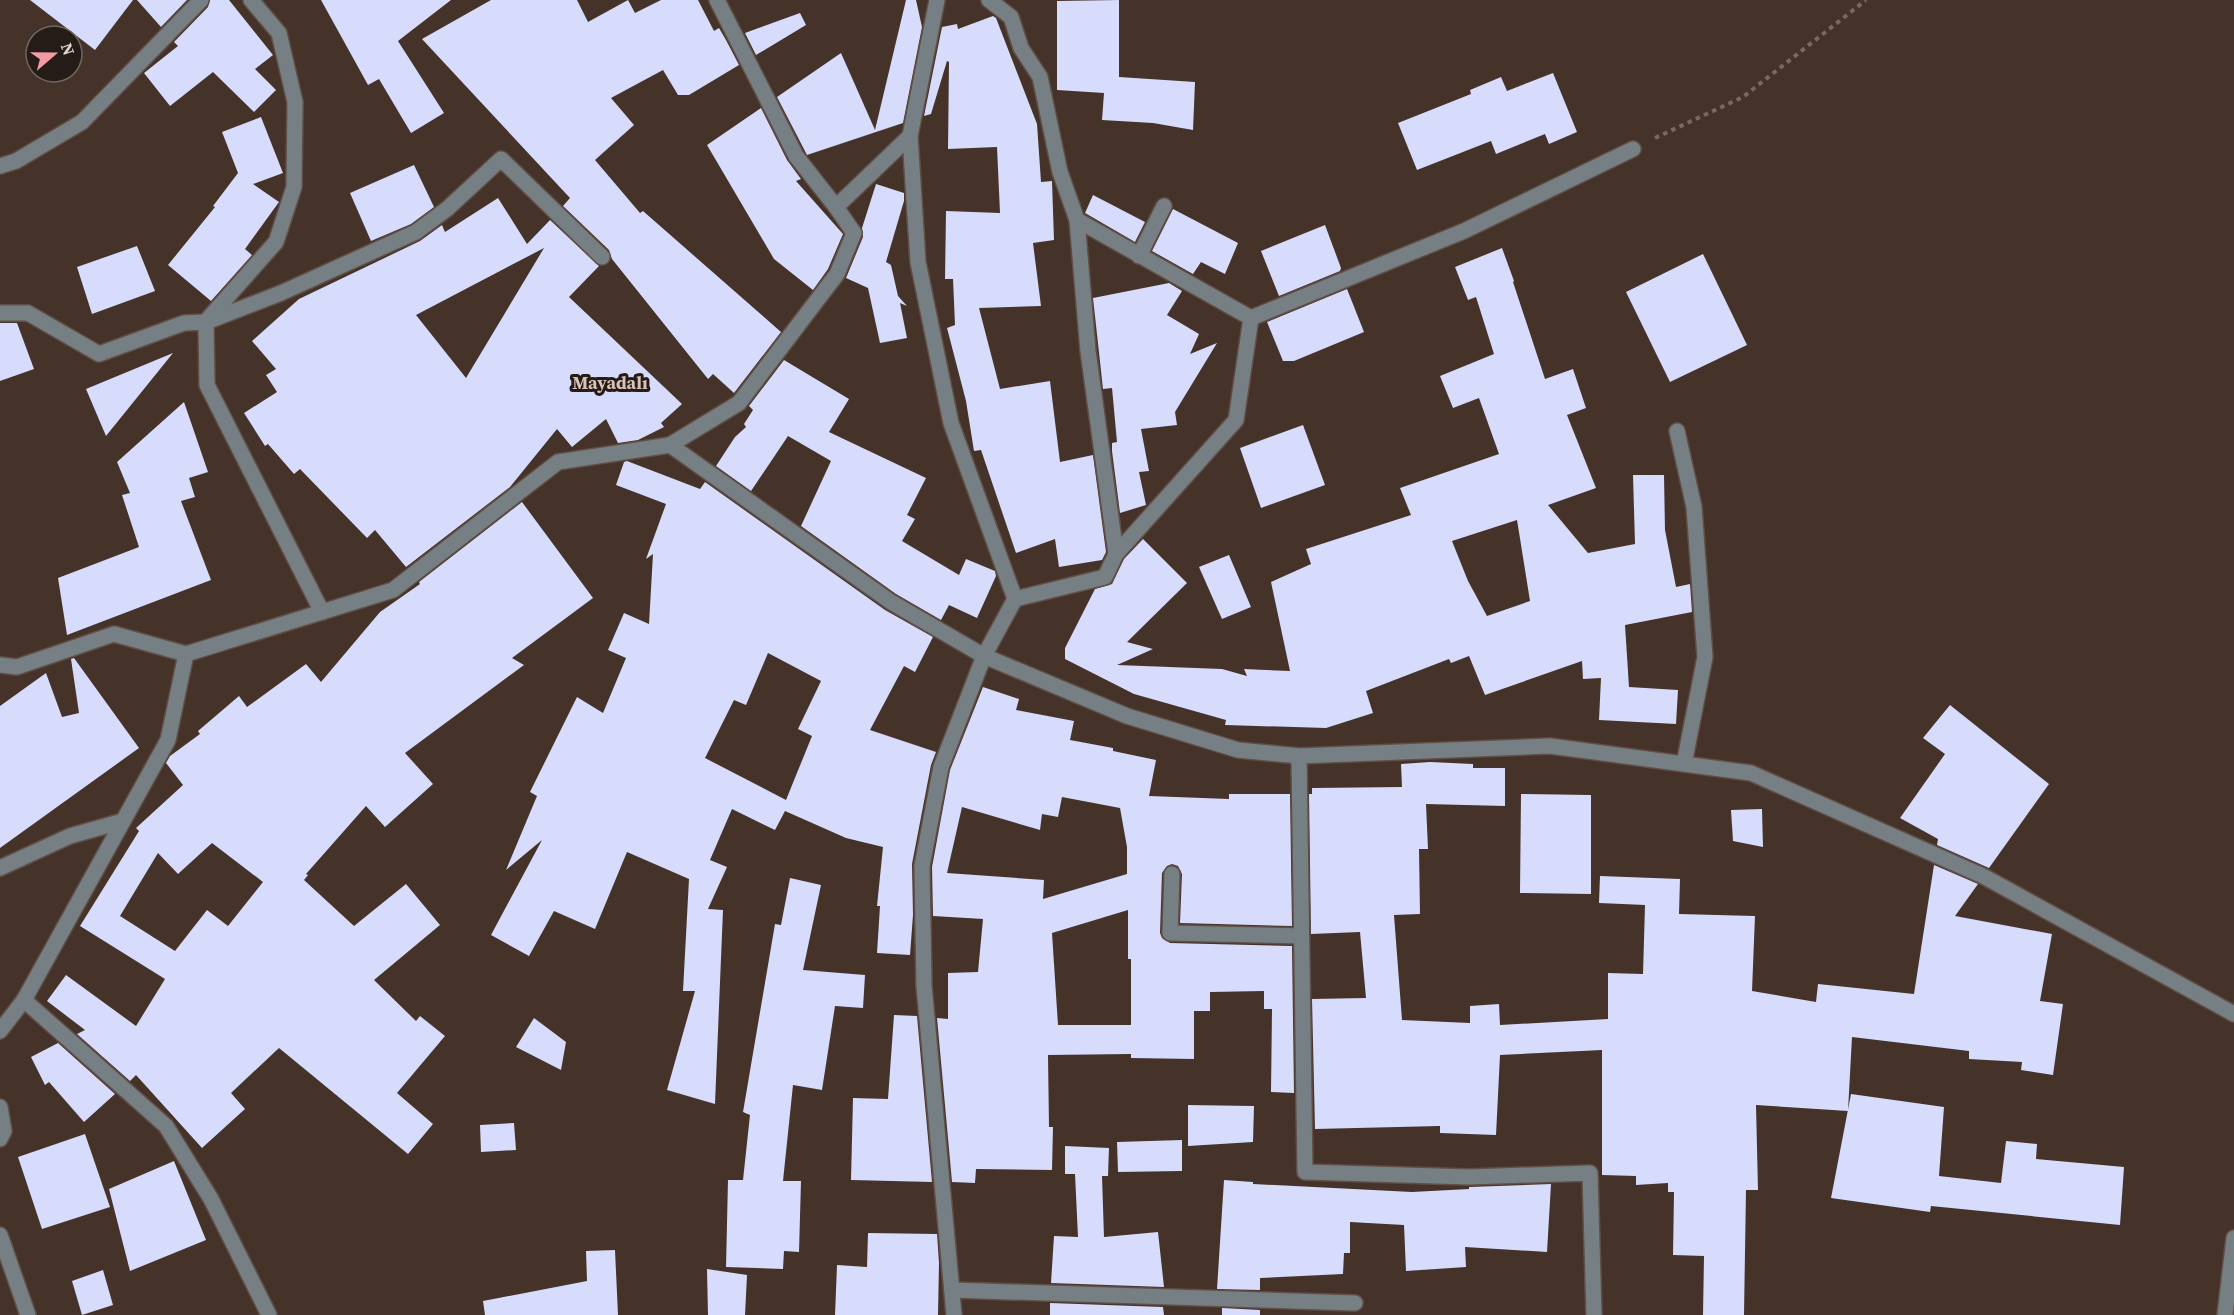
<svg xmlns="http://www.w3.org/2000/svg" width="2234" height="1315" viewBox="0 0 2234 1315" font-family="'Source Serif 4',serif">
<rect width="100%" height="100%" fill="#453229"/>
<!-- building -->
<g fill="#d7dbfc" fill-rule="evenodd">
<path d="M30,0H133L95,50Z"/>
<path d="M137,0H187L161,27Z"/>
<path d="M210,0H229L273,55L255,69L276,90L254,112L213,72L170,106L144,73L178,46L174,42L208,7Z"/>
<path d="M321,0H451L398,41L444,113L411,133L379,79L368,85Z"/>
<path d="M491,0H577L588,22L628,0L635,13L661,0H698L714,31L719,28L726,40L739,65L689,95H678L663,70L611,98L634,125L595,160L640,213L643,211L781,332L734,393L713,374L708,379L612,259L609,250L563,206L570,198L422,39Z"/>
<path d="M906,0H916L922,27L903,123L807,155L777,97L841,53L875,130Z"/>
<path d="M1119,0V77L1195,82L1193,130L1153,123L1102,120L1104,93L1057,90V1Z"/>
<path d="M800,13L806,25L756,55L745,33Z"/>
<path d="M993,16L996,18L1037,124L1041,182L1052,181L1054,240L1033,243L1041,306L979,308L1000,389L1050,381L1060,462L1093,455L1106,552L1102,560L1059,567L1055,539L1016,553L981,450L974,451L966,401L947,328L955,325L953,279H945L946,211L1000,213L997,147L948,149L949,62L947,61L931,114L924,116L942,27L957,24L958,29Z"/>
<path d="M1553,73L1577,132L1549,144L1545,134L1496,154L1491,141L1417,170L1398,123L1471,94L1470,90L1501,77L1507,91Z"/>
<path d="M761,108L787,160L801,179L796,181L843,234L828,269L813,290L774,259L707,145Z"/>
<path d="M261,117L283,173L253,184L279,202L245,249L252,255L211,301L168,265L215,207L213,206L238,173L222,132Z"/>
<path d="M414,165L434,207L411,224L371,241L350,193Z"/>
<path d="M876,184L904,193V201L886,262L891,265L898,296L907,306L900,303L907,338L880,343L868,288L846,278L863,237L862,228Z"/>
<path d="M1093,195L1145,222L1135,242L1085,213Z"/>
<path d="M498,198L527,244L550,220L599,266L569,297L682,404L661,423L664,427L638,440L618,443L606,419L572,447L557,429L510,487L406,567L375,530L367,538L300,469L294,474L268,444L265,446L244,413L277,392L266,375L276,369L252,341L299,299L420,241L442,225L445,232ZM544,248L466,378L416,315Z"/>
<path d="M1173,209L1238,243L1225,274L1201,262L1193,274L1152,251Z"/>
<path d="M1325,225L1341,268L1340,271L1279,296L1261,251Z"/>
<path d="M137,246L155,291L92,314L77,267Z"/>
<path d="M1502,248L1514,281L1513,282L1545,379L1573,369L1586,408L1567,415L1596,488L1548,505L1588,553L1635,544L1633,475H1664L1665,530L1676,587L1690,584L1692,612L1625,625L1629,687L1678,690L1676,724L1599,720L1601,678L1583,679L1582,661L1485,695L1469,656L1451,663L1449,659L1366,691L1373,713L1326,728L1225,725L1226,720L1134,694L1065,659V648L1095,589L1112,584L1124,559L1143,539L1187,583L1127,642L1153,649L1117,665L1222,669L1247,676L1244,669L1290,671L1271,582L1311,564L1306,549L1411,515L1400,488L1499,454L1479,398L1453,408L1440,376L1494,354L1476,297L1468,300L1455,267ZM1517,520L1530,601L1487,616L1468,581L1452,541Z"/>
<path d="M1703,254L1747,345L1670,382L1626,292Z"/>
<path d="M1169,283L1182,291L1167,315L1199,334L1190,354L1217,343L1175,412L1177,425L1141,429L1149,471L1139,472L1146,505L1120,513L1112,451V443L1117,442L1112,388L1103,389L1093,298Z"/>
<path d="M1347,289L1364,332L1294,361H1283L1267,322Z"/>
<path d="M0,323H17L34,369L0,381Z"/>
<path d="M173,353L106,436L86,389Z"/>
<path d="M784,360L849,399L829,432L926,478L907,515L915,519L902,541L959,575L966,559L995,571L996,576L977,618L949,605L941,620L896,594L801,526L831,461L788,436L751,491L716,466L735,437L746,427L744,424L753,410L749,406Z"/>
<path d="M184,402L208,472L189,478L195,497L181,501L211,580L67,635L58,578L139,547L122,495L130,493L117,462Z"/>
<path d="M1303,425L1325,485L1261,508L1240,448Z"/>
<path d="M627,461L700,489L705,482L885,610L933,637L915,672L904,666L870,730L936,752L931,765L912,864L913,915L910,955L877,953L880,906H877L883,847L846,838L785,811L775,830L732,809L710,860L727,867L708,909L723,910L715,1104L667,1090L695,991H683L689,879L627,852L595,929L554,911L529,956L491,935L542,840L506,870L537,796L530,792L577,697L603,713L626,658L608,650L624,613L649,624L653,554L646,559L666,504L616,485L624,462ZM768,653L821,681L798,729L812,736L786,800L705,758L734,700L746,705Z"/>
<path d="M522,502L593,598L512,658L524,665L405,753L433,784L385,827L366,806L306,874L308,875L304,880L354,926L406,884L440,925L374,980L416,1021L420,1016L445,1036L397,1093L433,1124L408,1154L279,1048L231,1093L245,1109L202,1148L136,1075L130,1081L77,1034L85,1030L47,1001L66,975L136,1026L165,979L80,926L139,831L136,828L183,785L166,763L170,756L200,734L198,731L239,696L247,707L306,664L321,682L380,612L420,584L419,582ZM212,843L263,882L228,926L207,910L175,951L120,916L158,853L178,874Z"/>
<path d="M1229,555L1251,607L1222,619L1199,567Z"/>
<path d="M74,658L139,748L0,848V706L46,673L62,717L79,713L71,659Z"/>
<path d="M983,687L1019,699L1016,710L1074,721L1070,740L1113,748V751L1156,760L1149,796L1229,799V794H1290L1292,926L1180,923L1182,874L1178,866L1172,864L1167,866L1162,873L1160,933L1162,938L1170,943L1292,946L1294,1093L1271,1092L1272,1009H1264V991L1210,992V1011H1194V1059L1131,1058V1054L1048,1055L1049,1127H1053L1052,1170L976,1169L975,1183L952,1182L937,1018L948,1019V973L978,972L983,919L933,916L932,867L950,770ZM1062,797L1120,808L1127,847V874L1043,899L1044,880L947,873L962,807L1040,830L1042,814L1058,817ZM1128,910V959H1131V1025H1058L1052,933Z"/>
<path d="M1950,705L2049,784L1989,868L1937,845L1938,839L1900,818L1945,754L1923,738Z"/>
<path d="M1430,762L1473,764V768H1505V806L1426,804L1428,849H1419L1420,914L1394,915L1402,1020L1470,1023V1006L1499,1004L1500,1025L1608,1019V973L1643,974L1645,905L1599,903L1600,876L1680,879L1679,914L1755,916L1752,991L1816,1002L1818,984L1914,994L1934,865L1978,884L1955,916L2052,934L2040,1001L2063,1004L2053,1075L2021,1070L2022,1062L1969,1059V1051L1852,1037L1848,1111L1756,1105L1758,1190H1746L1744,1315H1703L1704,1256L1673,1255L1674,1192H1668V1183L1636,1185V1176L1602,1175V1050L1500,1055L1496,1135L1440,1133V1126L1315,1129L1312,999L1366,998L1360,932L1311,934L1309,794H1312V788L1402,787L1401,764Z"/>
<path d="M1521,794L1591,795V894L1520,893Z"/>
<path d="M1762,809L1763,847L1733,841L1731,810Z"/>
<path d="M790,878L821,885L803,970L865,975L863,1008L835,1006L822,1090L793,1085L783,1181H801L799,1252L784,1251L783,1269L726,1267L728,1180H743L750,1115L743,1112L775,924L781,925Z"/>
<path d="M894,1015L917,1016L932,1182L851,1180L853,1098L888,1099Z"/>
<path d="M534,1018L566,1042L561,1070L516,1047Z"/>
<path d="M58,1043L115,1094L84,1122L49,1082L45,1085L31,1057Z"/>
<path d="M1851,1094L1944,1107L1939,1176L2001,1183L2006,1141L2037,1144L2036,1159L2124,1167L2120,1225L1931,1206L1930,1212L1831,1198Z"/>
<path d="M1188,1105L1254,1106L1253,1142L1188,1146Z"/>
<path d="M514,1123L516,1150L481,1152L480,1125Z"/>
<path d="M85,1134L110,1207L42,1229L18,1157Z"/>
<path d="M1182,1140V1171L1118,1172L1117,1142Z"/>
<path d="M1065,1146L1109,1148L1108,1176H1102L1104,1237L1158,1232L1164,1287L1051,1283L1054,1236L1078,1237L1075,1174H1065Z"/>
<path d="M174,1161L206,1240L130,1271L109,1189Z"/>
<path d="M1224,1180L1253,1182V1184L1412,1192L1469,1189V1187L1551,1184L1547,1252L1465,1247L1466,1267L1406,1271L1404,1225L1350,1222V1253H1344L1343,1274L1260,1278V1290L1217,1289Z"/>
<path d="M868,1233L937,1234L939,1263L938,1315H835L837,1265L867,1267Z"/>
<path d="M615,1250L618,1315H485L483,1301L587,1281L586,1251Z"/>
<path d="M707,1269L747,1275L745,1315H708Z"/>
<path d="M103,1270L113,1305L82,1315L72,1281Z"/>
<path d="M1050,1303L1163,1307L1164,1315H1050Z"/>
<path d="M1222,1308L1260,1310V1315H1222Z"/>
</g>
<g fill="none" stroke-linecap="round" stroke-linejoin="round">
<!-- minor casing -->
<g stroke="#614f47" stroke-width="18">
<g id="minor">
<path d="M717,0L796,156L836,207"/>
<path d="M989,0L1011,17L1021,48L1040,77L1060,172L1077,220L1251,318"/>
<path d="M910,136L918,262L951,423L1015,599L984,656L941,767L922,866L924,986L954,1315"/>
<path d="M0,166L16,161L82,122L201,0"/>
<path d="M1077,220L1088,351L1116,554"/>
<path d="M1139,256L1164,206"/>
<path d="M0,313H28L99,354L184,323L206,322L207,385L322,612"/>
<path d="M208,319L276,242L294,187L295,102L279,33L251,0"/>
<path d="M206,322L281,293L416,232L447,209L501,159L602,257"/>
<path d="M1677,431L1694,507L1705,657L1684,764"/>
<path d="M670,445L739,403L837,274L854,233L836,207L910,136L937,0"/>
<path d="M1015,599L1105,577L1116,554L1236,420L1251,318L1464,231L1633,149"/>
<path d="M0,665L17,667L114,634L186,654"/>
<path d="M1299,756L1305,1172L1469,1177L1590,1173L1594,1315"/>
<path d="M0,868L70,836L123,821"/>
<path d="M1172,874L1170,933L1301,936"/>
<path d="M24,1000L166,1126L211,1199L269,1315"/>
<path d="M0,1031L24,1000L168,740L186,654L393,590L558,462L670,445L891,602L984,656L1127,716L1238,750L1299,756L1550,746L1751,773L1983,876L2234,1014"/>
<path d="M0,1107L4,1131L0,1139"/>
<path d="M0,1235L28,1315"/>
<path d="M952,1290L1355,1303"/>
<path d="M2225,1315L2234,1238"/>
</g>
</g>
<!-- path -->
<path stroke="#7a6962" stroke-width="4" stroke-dasharray="4.5 4.5" stroke-linecap="butt" d="M1655,138L1743,97L1866,0"/>
<!-- minor -->
<use href="#minor" stroke="#768084" stroke-width="15"/>
</g>
<g text-anchor="middle" stroke-width="6" stroke-linejoin="round" paint-order="stroke">
<!-- quarter labels -->
<g font-size="18" font-weight="bold" fill="#d9c2b7" stroke="#251c18">
<text x="610" y="389">Mayadalı</text>
</g>
</g>
<!-- north arrow -->
<g transform="translate(54 54) rotate(70)"><circle r="28" fill="#251c18" stroke="#716662" stroke-width="1.5"/>
<path d="M0-4.5L10 22L0 15L-10 22Z" fill="#f49aa5"/>
<text y="-9" font-size="16" font-weight="bold" text-anchor="middle" fill="#e2d5d0">N</text>
</g>
</svg>
